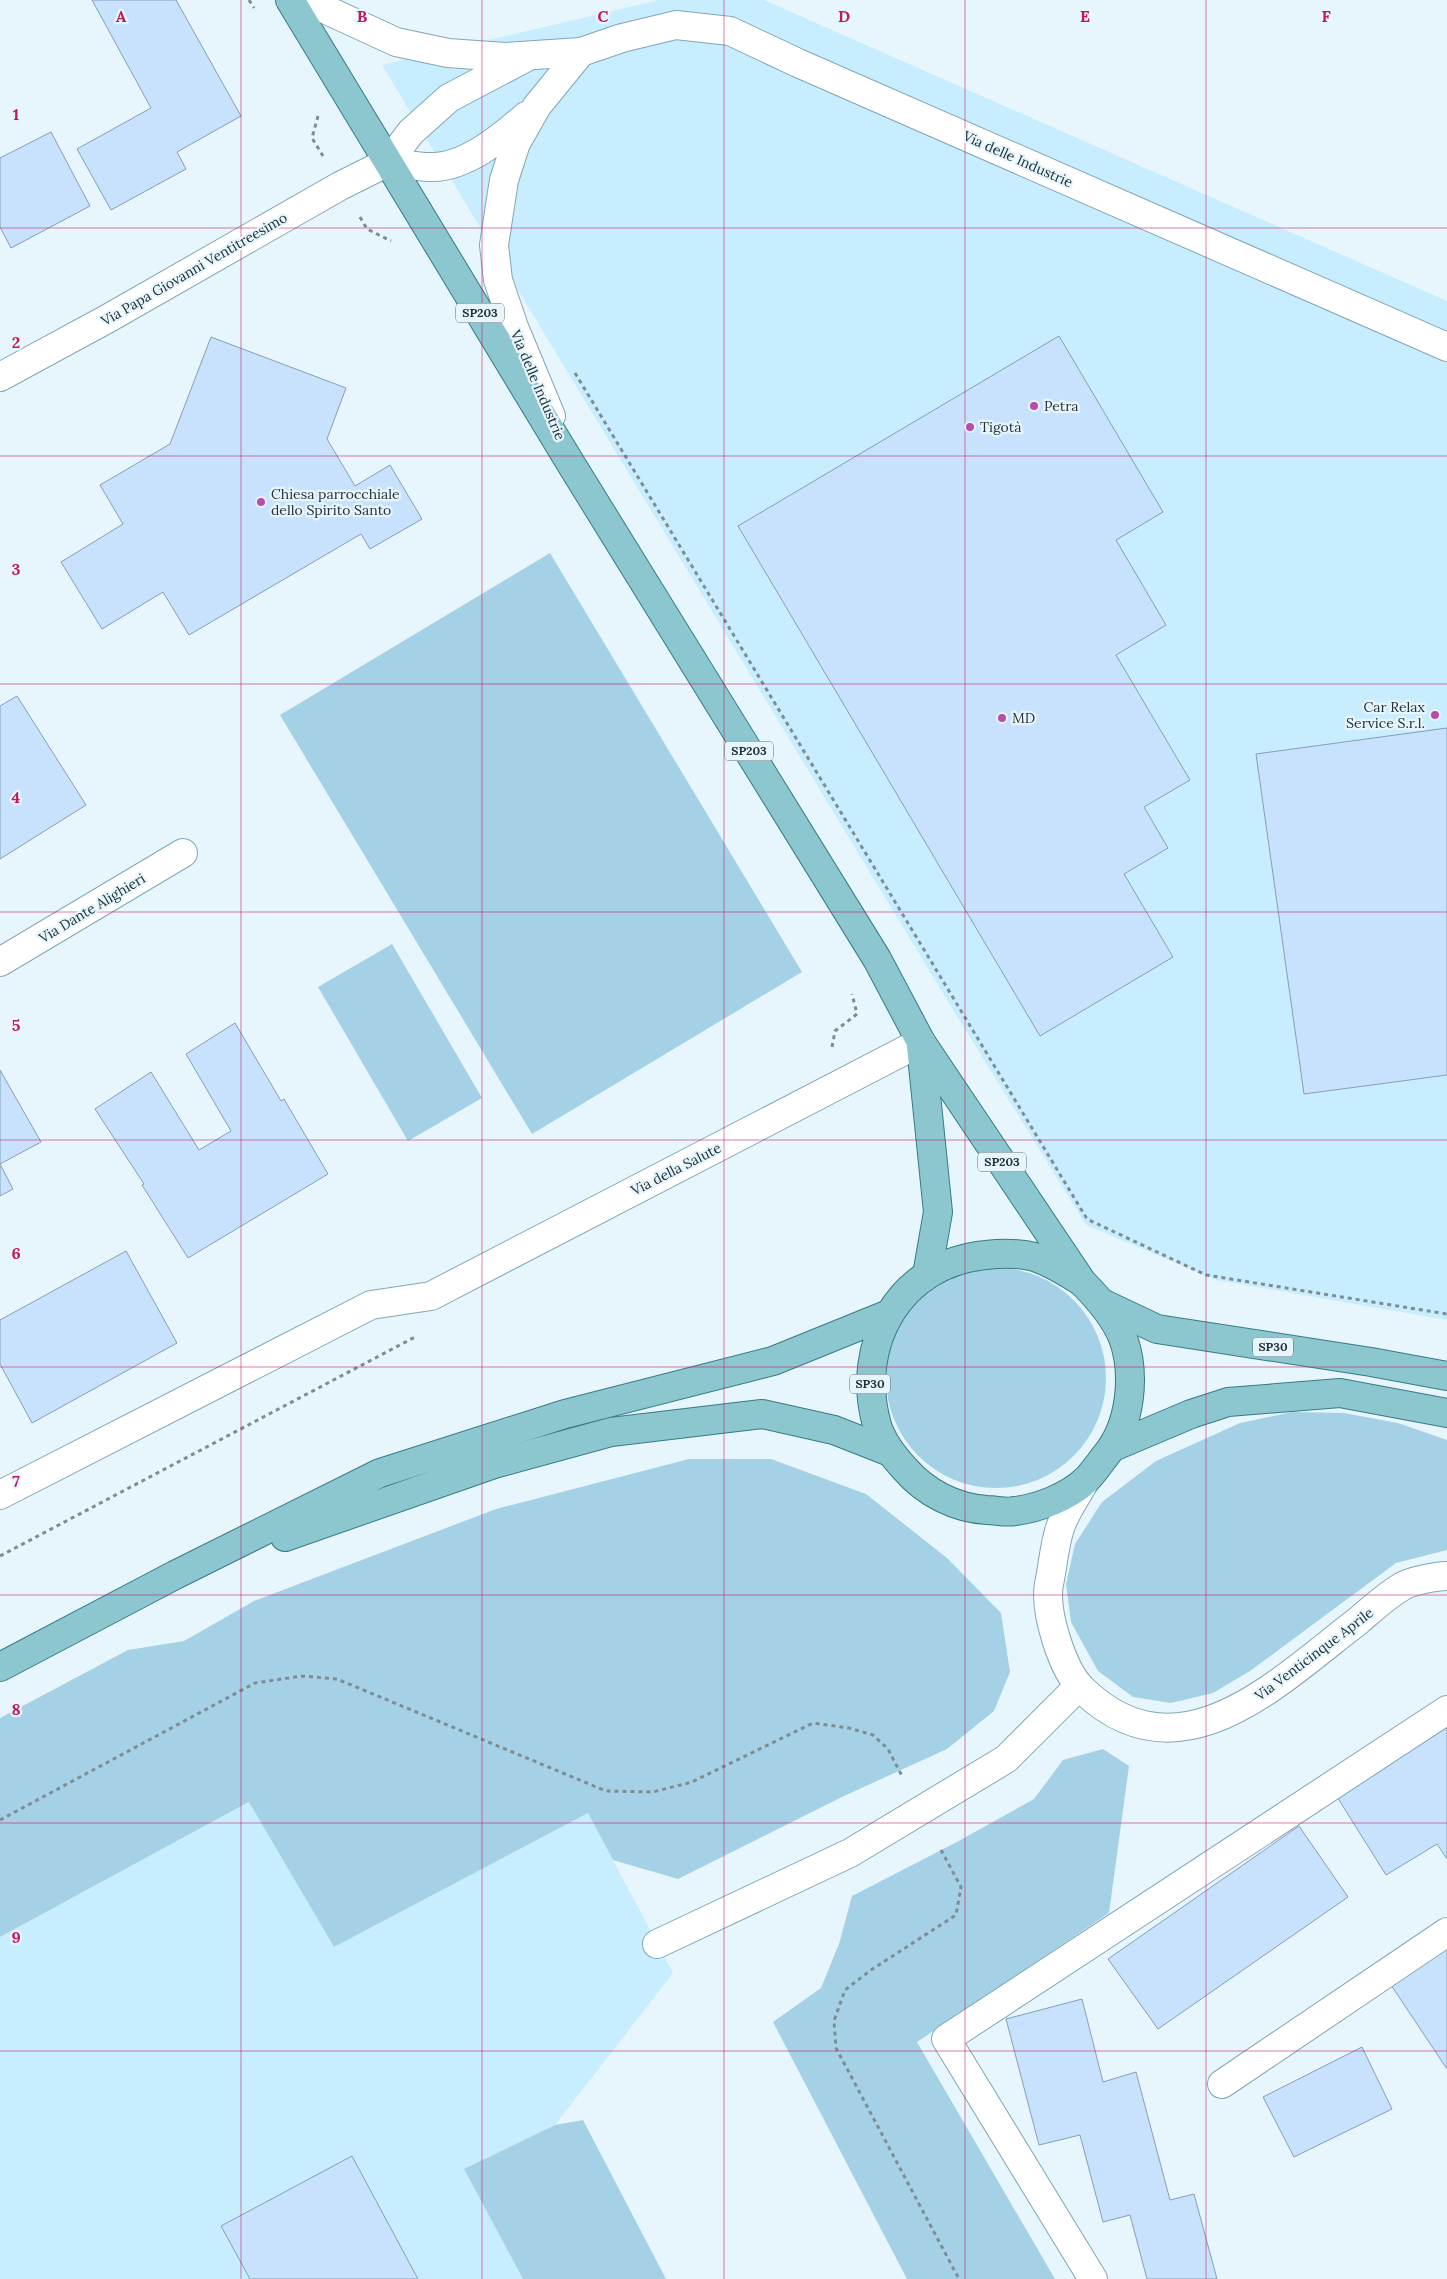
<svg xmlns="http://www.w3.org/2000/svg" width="1447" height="2279" viewBox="0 0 1447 2279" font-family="Lora,serif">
<rect width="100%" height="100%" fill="#e7f6fd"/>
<!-- built -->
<g fill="#c8edff">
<path d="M659,0H764L1447,301V1320L1216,1280L1086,1225L947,1000L382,65Z"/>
<path d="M250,1802L334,1947L588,1813L673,1973L555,2125L464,2169L523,2279H0V1937Z"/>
</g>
<!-- green -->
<g fill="#a4d1e6">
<path d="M550,553L802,972L532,1134L280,715Z"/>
<path d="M392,944L482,1098L408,1141L318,987Z"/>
<circle cx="996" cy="1378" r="110"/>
<path d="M1292,1412L1344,1413L1398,1423L1447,1440V1550L1396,1563L1250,1671L1213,1693L1171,1703L1133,1697L1098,1671L1071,1622L1066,1584L1075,1544L1102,1502L1156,1461L1240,1423Z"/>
<path d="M689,1459H771L866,1494L947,1558L1001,1613L1010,1672L994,1711L947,1749L844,1796L678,1879L613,1860L588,1813L334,1947L249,1802L0,1937V1718L128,1650L184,1641L254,1601L496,1509Z"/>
<path d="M1103,1749L1129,1766L1109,1913L917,2042L1055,2279H907L773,2022L821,1988L839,1944L852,1896L955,1843L1034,1799L1063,1760Z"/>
<path d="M583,2120L666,2279H523L464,2169L555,2125Z"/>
</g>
<!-- building -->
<g fill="#c8e2fd" stroke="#859eb7">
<path d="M92,0H176L241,116L177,152L186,169L111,210L77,149L151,108Z"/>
<path d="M51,132L90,206L11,248L0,227V158Z"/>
<path d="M1059,336L1163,512L1116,540L1166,625L1116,655L1190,780L1144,807L1168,848L1124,874L1173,957L1040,1036L738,526Z"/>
<path d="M211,337L346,388L327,439L355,486L390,465L422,519L370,549L361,534L189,635L163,592L102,629L61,562L123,524L100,485L170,444Z"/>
<path d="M17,696L86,805L0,859V706Z"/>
<path d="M1447,728V1075L1304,1094L1256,754Z"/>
<path d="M235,1023L281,1101L284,1099L328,1174L188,1258L142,1185L144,1184L95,1109L151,1072L199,1150L231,1131L186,1054Z"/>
<path d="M0,1070L41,1142L0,1164L13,1189L0,1196Z"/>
<path d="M126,1251L177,1343L32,1423L0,1364V1320Z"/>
<path d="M1447,1723V1859L1437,1844L1386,1875L1334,1792Z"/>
<path d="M1299,1826L1348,1897L1158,2029L1108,1959Z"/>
<path d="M1447,1939V2069L1387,1979Z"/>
<path d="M1082,1999L1103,2082L1136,2072L1170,2200L1194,2194L1217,2279H1147L1130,2215L1103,2222L1080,2135L1039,2145L1006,2019Z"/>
<path d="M1362,2047L1392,2109L1294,2157L1263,2097Z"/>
<path d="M352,2156L418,2279H250L221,2226Z"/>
</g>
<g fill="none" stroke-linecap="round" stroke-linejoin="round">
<!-- minor casing -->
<g stroke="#81a6b7" stroke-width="30">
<g id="minor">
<path d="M305,0L396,42L448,53L505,57L581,52L622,38L676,25L730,31L798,63L1447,347"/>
<path d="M388,162C402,164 417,167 431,167C465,168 502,137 526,116"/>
<path d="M0,377L107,319L340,186L388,162L411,132L449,98L525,58"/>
<path d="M551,416L514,327L498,280L494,245L504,180L516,143L537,106L581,52"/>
<path d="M0,962L183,853"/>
<path d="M1085,1481C1077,1496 1065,1512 1060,1528C1054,1546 1053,1566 1049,1584C1044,1611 1062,1670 1083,1690C1180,1783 1278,1682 1358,1621C1372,1609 1387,1595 1403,1586C1411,1581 1437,1576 1447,1576"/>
<path d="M0,1495L371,1305L431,1296L921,1042"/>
<path d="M657,1944L850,1853L1006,1759L1079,1686"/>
<path d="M1222,2084L1447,1932"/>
<path d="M1093,2279L946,2039L1447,1710"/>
</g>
</g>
<!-- major casing -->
<g stroke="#367b85" stroke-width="30">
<g id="major">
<path d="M290,0L571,464L877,959L921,1042L1082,1282C1098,1298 1114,1316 1123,1338C1136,1374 1131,1425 1106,1455C1100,1463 1093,1473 1086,1480C1068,1497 1039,1508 1015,1511C1006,1513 996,1510 987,1510C955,1508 926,1493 905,1469C893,1456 882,1442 877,1425C854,1344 900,1263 986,1255C1002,1253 1019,1253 1035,1257C1052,1263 1067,1272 1082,1282"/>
<path d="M921,1046L938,1212L927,1275"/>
<path d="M1104,1304L1157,1329L1371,1362L1447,1376"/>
<path d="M1113,1447L1191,1414L1228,1402L1340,1393L1447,1413"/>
<path d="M285,1537L494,1464L611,1432L762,1414L834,1430L890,1452"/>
<path d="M0,1667L175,1575L380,1473L565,1414L773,1361L889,1314"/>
</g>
</g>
<!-- path -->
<g stroke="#7e8d94" stroke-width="3" stroke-dasharray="4 4" stroke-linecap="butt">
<path d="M249,0L254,8"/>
<path d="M318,116L312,138L323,156"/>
<path d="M360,217L367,229L391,241"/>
<path d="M575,373L1087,1219L1206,1275L1447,1314"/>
<path d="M832,1047L835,1031L857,1014L852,994"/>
<path d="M0,1556L415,1337"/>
<path d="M0,1820L255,1683L302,1676L337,1679L606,1791L653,1792L692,1782L813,1723L849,1728L873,1735L888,1749L903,1778"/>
<path d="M941,1850L961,1887L956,1915L871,1970L845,1990L834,2021L836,2048L959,2279"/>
</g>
<!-- minor -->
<use href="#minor" stroke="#fff" stroke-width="28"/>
<!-- major -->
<use href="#major" stroke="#8cc7cf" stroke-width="28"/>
</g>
<!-- grid -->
<path fill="none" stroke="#c2185b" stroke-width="1" stroke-opacity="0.55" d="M241,0V2279M482,0V2279M724,0V2279M965,0V2279M1206,0V2279M0,228H1447M0,456H1447M0,684H1447M0,912H1447M0,1140H1447M0,1367H1447M0,1595H1447M0,1823H1447M0,2051H1447"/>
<!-- markers -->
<g fill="#b74cad" stroke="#e7f6fd" stroke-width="2">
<circle cx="1034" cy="406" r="5"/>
<circle cx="970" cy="427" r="5"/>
<circle cx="261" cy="502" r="5"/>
<circle cx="1435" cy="715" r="5"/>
<circle cx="1002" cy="718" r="5"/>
</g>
<g text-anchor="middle" stroke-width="4.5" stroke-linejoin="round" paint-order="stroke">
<!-- shield labels -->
<g fill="#e7f6fd" stroke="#5e6d73" stroke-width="1">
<rect x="456" y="303.5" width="48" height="19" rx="4"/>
<rect x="725" y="741.5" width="48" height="19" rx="4"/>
<rect x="978" y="1152.5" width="48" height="19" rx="4"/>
<rect x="1253" y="1337.5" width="40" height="19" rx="4"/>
<rect x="850" y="1374.5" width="40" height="19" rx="4"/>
</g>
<g font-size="12" font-weight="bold" fill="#233238">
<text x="480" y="317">SP203</text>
<text x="749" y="755">SP203</text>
<text x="1002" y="1166">SP203</text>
<text x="1273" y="1351">SP30</text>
<text x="870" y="1388">SP30</text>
</g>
<!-- street labels -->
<g font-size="14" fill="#233238" stroke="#e7f6fd">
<text transform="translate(1018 159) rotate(24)" y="5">Via delle Industrie</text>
<text transform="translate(194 269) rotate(-30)" y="5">Via Papa Giovanni Ventitreesimo</text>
<text transform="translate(538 385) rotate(67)" y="5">Via delle Industrie</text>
<text transform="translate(92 908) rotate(-31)" y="5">Via Dante Alighieri</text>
<text transform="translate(676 1169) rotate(-27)" y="5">Via della Salute</text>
<text transform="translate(1314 1654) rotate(-37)" y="5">Via Venticinque Aprile</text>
</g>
<!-- poi labels -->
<g font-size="14" fill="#233238" stroke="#e7f6fd" text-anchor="start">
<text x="1044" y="411">Petra</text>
<text x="980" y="432">Tigotà</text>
<text x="271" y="499">Chiesa parrocchiale<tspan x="271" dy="16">dello Spirito Santo</tspan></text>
<text x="1425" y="712" text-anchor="end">Car Relax<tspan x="1425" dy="16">Service S.r.l.</tspan></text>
<text x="1012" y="723">MD</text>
</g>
</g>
<g font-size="16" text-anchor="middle" font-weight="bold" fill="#c2185b" stroke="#e7f6fd" stroke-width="4.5" stroke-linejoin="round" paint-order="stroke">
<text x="121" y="22">A</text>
<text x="362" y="22">B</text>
<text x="603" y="22">C</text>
<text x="844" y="22">D</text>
<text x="1085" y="22">E</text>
<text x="1326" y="22">F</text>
<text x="16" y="120">1</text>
<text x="16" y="348">2</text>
<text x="16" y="575">3</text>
<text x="16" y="803">4</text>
<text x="16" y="1031">5</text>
<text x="16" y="1259">6</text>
<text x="16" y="1487">7</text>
<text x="16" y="1715">8</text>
<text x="16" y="1943">9</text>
</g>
</svg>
